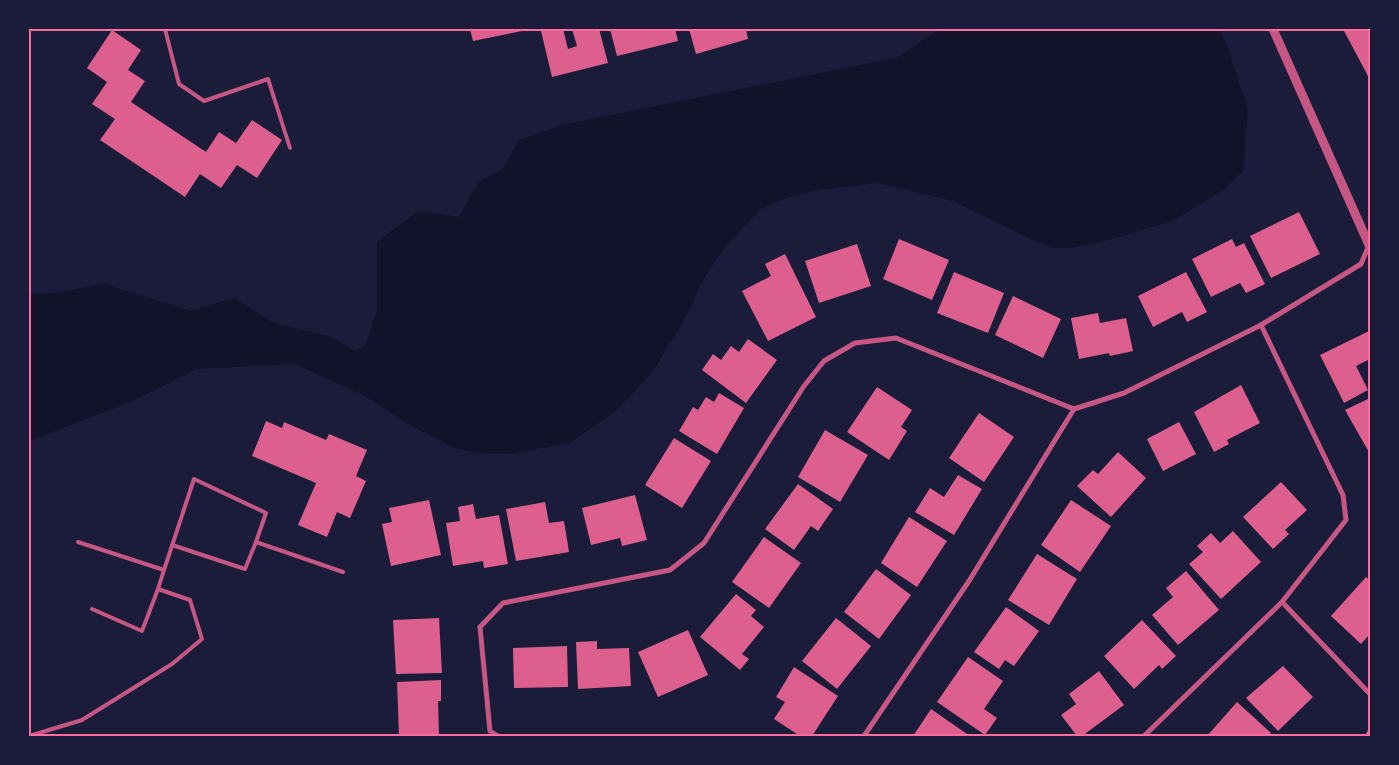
<svg xmlns="http://www.w3.org/2000/svg" width="1399" height="765" viewBox="0 0 1399 765" font-family="'PT Sans Narrow',sans-serif">
<rect width="100%" height="100%" fill="#1b1b3a"/>
<!-- water -->
<path fill="#12122b" d="M941,29H1219L1226,43L1248,110L1243,171L1225,189L1174,220L1113,239L1070,248H1054L1030,239L953,201L878,183L819,190L789,197L760,210L725,247L700,284L692,306L655,368L631,396L613,413L570,443L510,454H485L454,448L410,425L363,395L295,364L196,369L133,401L29,441V294L55,293L105,284L191,311L234,298L276,324L332,337L354,351L365,346L377,311V242L418,211L459,217L479,181L502,170L519,140L562,125L896,58Z"/>
<!-- building -->
<g fill="#dd5f8e">
<path d="M470,29H527V30L473,41Z"/>
<path d="M549,29H563L568,49L577,46L572,29H599L608,63L552,77L541,31Z"/>
<path d="M610,29H675L678,41L617,56Z"/>
<path d="M689,29H746L748,39L696,54Z"/>
<path d="M1343,29H1370V77L1369,78Z"/>
<path d="M112,30L141,50L128,70L145,81L131,102L206,152L219,132L236,143L252,120L282,140L257,178L237,165L221,188L200,174L185,197L100,140L115,119L92,104L107,82L87,68Z"/>
<path d="M1299,212L1320,254L1271,278L1250,236Z"/>
<path d="M899,239L949,260L932,300L883,279Z"/>
<path d="M1232,239L1236,247L1244,243L1265,284L1246,293L1240,283L1211,297L1192,259Z"/>
<path d="M857,244L871,286L819,303L805,261Z"/>
<path d="M785,254L816,317L768,341L742,291L771,276L765,264Z"/>
<path d="M954,272L1004,293L988,333L937,313Z"/>
<path d="M1186,272L1207,312L1187,322L1182,312L1153,327L1138,296Z"/>
<path d="M1013,296L1061,319L1043,358L995,335Z"/>
<path d="M1098,313L1100,323L1126,318L1133,351L1110,356L1109,353L1079,359L1071,318Z"/>
<path d="M1369,331L1370,359L1356,366L1368,390L1344,403L1320,355Z"/>
<path d="M748,339L777,360L746,403L702,370L713,354L721,360L731,346L739,352Z"/>
<path d="M1241,385L1260,423L1227,440L1229,444L1214,452L1194,412Z"/>
<path d="M877,387L912,410L901,427L907,431L889,460L847,432Z"/>
<path d="M719,393L744,408L717,454L679,431L693,407L698,410L706,397L714,402Z"/>
<path d="M1370,398V454L1345,410Z"/>
<path d="M979,413L1014,437L984,482L949,458Z"/>
<path d="M266,421L282,428L284,422L326,440L329,434L367,450L356,476L366,481L350,518L337,512L327,537L298,525L316,483L252,456Z"/>
<path d="M1179,422L1196,454L1163,471L1147,439Z"/>
<path d="M825,430L868,455L840,502L798,477Z"/>
<path d="M674,438L711,461L682,508L645,485Z"/>
<path d="M1118,452L1146,478L1111,517L1077,486L1093,470L1098,474Z"/>
<path d="M958,475L982,489L954,535L915,512L930,488L944,497Z"/>
<path d="M1281,482L1307,510L1285,530L1289,534L1273,549L1243,517Z"/>
<path d="M798,484L833,509L818,531L811,526L794,550L765,529Z"/>
<path d="M635,495L647,540L622,546L620,538L591,545L582,508Z"/>
<path d="M429,500L441,555L391,566L382,524L392,522L389,508Z"/>
<path d="M1071,500L1111,526L1080,572L1041,545Z"/>
<path d="M545,502L549,523L564,521L569,552L516,561L506,509Z"/>
<path d="M473,504L476,519L499,515L508,564L484,568L483,561L453,566L446,523L460,521L458,507Z"/>
<path d="M909,517L947,541L917,587L881,563Z"/>
<path d="M1233,531L1261,562L1221,599L1189,564L1203,552L1197,546L1211,533L1220,543Z"/>
<path d="M764,537L801,563L769,608L732,582Z"/>
<path d="M1037,554L1077,579L1049,625L1008,600Z"/>
<path d="M876,569L911,595L879,639L844,612Z"/>
<path d="M1186,571L1219,610L1178,645L1152,615L1173,597L1166,588Z"/>
<path d="M1366,577L1370,580V634L1361,644L1331,616Z"/>
<path d="M736,594L756,610L751,616L764,627L742,654L749,659L740,670L700,637Z"/>
<path d="M1006,607L1039,631L1014,666L1005,660L999,669L974,652Z"/>
<path d="M439,618L442,673L396,674L393,620Z"/>
<path d="M836,618L871,646L837,689L802,661Z"/>
<path d="M1142,620L1176,656L1162,669L1159,665L1134,689L1104,656Z"/>
<path d="M688,630L708,675L658,697L638,652Z"/>
<path d="M597,641V649L629,648L631,686L578,689L576,642Z"/>
<path d="M567,646L568,687L514,688L513,648Z"/>
<path d="M968,657L1003,681L984,709L997,718L985,735L937,702Z"/>
<path d="M1283,666L1313,697L1278,731L1246,698Z"/>
<path d="M794,667L838,696L812,736H800L774,719L785,702L776,697Z"/>
<path d="M1099,671L1124,705L1082,736H1077L1061,715L1076,704L1069,694Z"/>
<path d="M441,680V701H438L439,735L399,736L397,682Z"/>
<path d="M1237,702L1271,733L1268,736H1207Z"/>
<path d="M931,709L967,734L966,736H913Z"/>
</g>
<g fill="none" stroke-linecap="round" stroke-linejoin="round">
<!-- path -->
<path stroke="#ff6b9d" stroke-width="3" d="M1367,736L1370,729"/>
<!-- service -->
<g stroke="#c65784" stroke-width="4">
<path d="M165,29L179,84L204,101L268,79L290,148"/>
<path d="M78,542L164,570L158,589"/>
<path d="M172,545L245,569L256,542"/>
<path d="M164,570L194,479L266,513L256,542L343,572"/>
<path d="M29,736L82,720L172,664L202,639L190,600L158,589L142,631L92,609"/>
</g>
<!-- minor -->
<g stroke="#c65784" stroke-width="5">
<path d="M1074,409L1124,393L1261,325L1361,264L1369,245"/>
<path d="M1282,602L1370,694"/>
<path d="M498,736L490,731L480,627L503,603L670,570L704,543L804,386L824,361L855,343L896,338L1074,409"/>
<path d="M864,736L969,581L1074,409"/>
<path d="M1144,736L1282,602L1346,520L1343,495L1261,325"/>
</g>
<!-- tertiary -->
<path stroke="#c65784" stroke-width="9" d="M1273,29L1369,245"/>
</g>
<!-- border -->
<rect width="1399" height="765" fill="none" stroke="#1b1b3a" stroke-width="60"/>
<rect x="30" y="30" width="1339" height="705" fill="none" stroke="#ff6b9d" stroke-width="2"/>
</svg>
